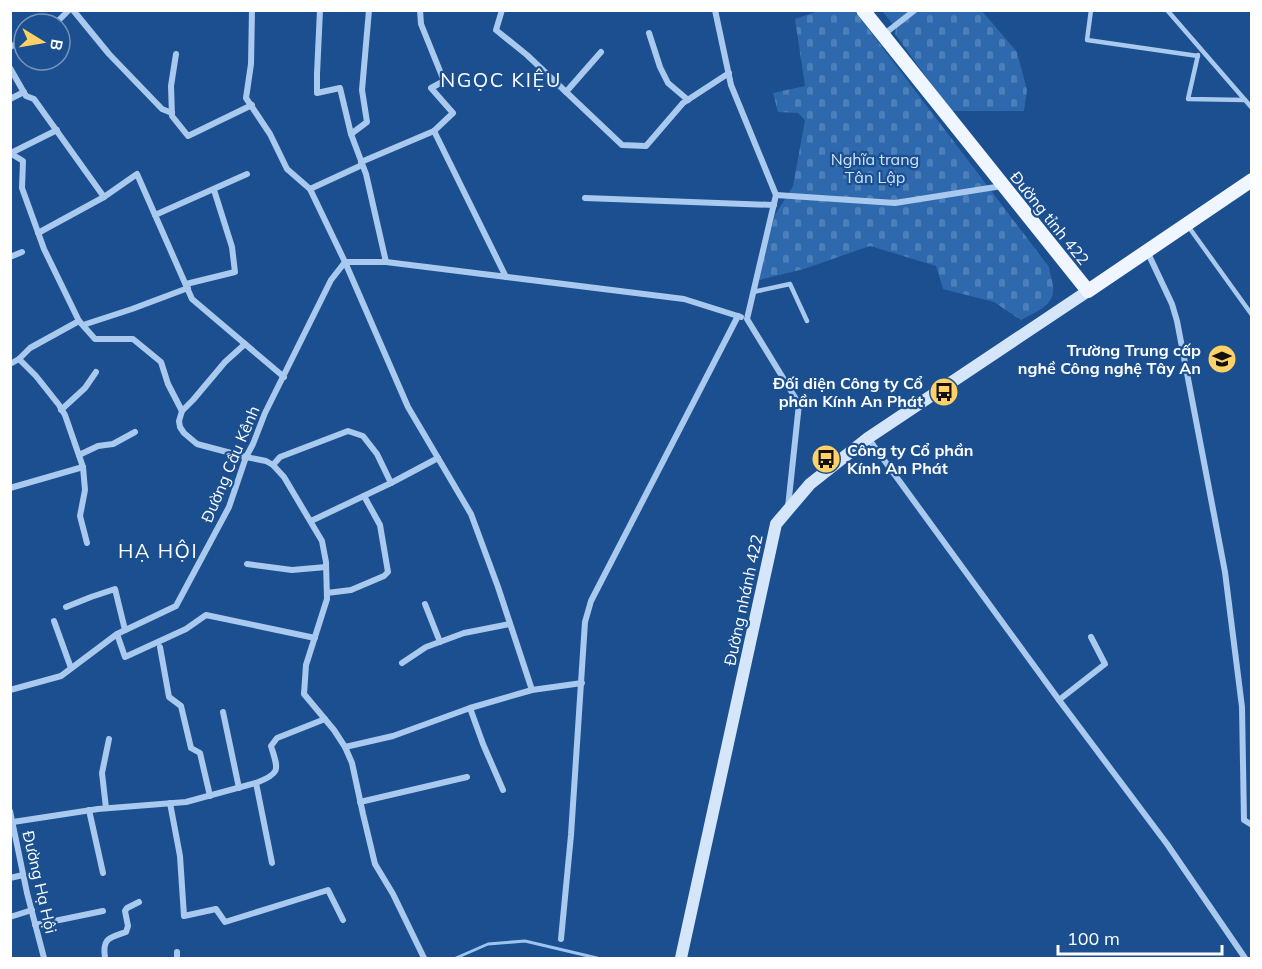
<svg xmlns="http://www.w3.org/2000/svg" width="1262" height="969" viewBox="0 0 1262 969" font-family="Mulish,sans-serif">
<defs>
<pattern id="cemetery-stones" width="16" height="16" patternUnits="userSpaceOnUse" patternTransform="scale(1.5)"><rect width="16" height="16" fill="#2e69ad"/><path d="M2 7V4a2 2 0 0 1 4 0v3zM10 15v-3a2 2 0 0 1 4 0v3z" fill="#4d80b9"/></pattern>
</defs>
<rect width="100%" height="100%" fill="#1b4f8f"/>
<!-- cemetery -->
<g fill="url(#cemetery-stones)">
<path d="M854,10L1049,267C1050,275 1054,284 1053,292C1052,307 1033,313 1021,320L994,302L943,289L936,266L870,246L804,269L759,280L775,215L793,186L805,120L798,113L778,112L773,93L805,86L795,19L818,11Z"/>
<path d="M882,11H982L1017,52L1027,90L1024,111H951L895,34L896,28Z"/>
</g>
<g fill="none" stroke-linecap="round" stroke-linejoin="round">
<!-- stream -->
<path stroke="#9cc4f0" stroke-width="3" d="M456,958L488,944L525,941L597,958"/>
<!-- lane -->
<g stroke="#a9c9ee" stroke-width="4.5">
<path d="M1091,10L1087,40L1198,56"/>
<path d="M1167,10L1252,108"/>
<path d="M1198,55L1188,99L1245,100"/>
<path d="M1188,226L1252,315"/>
<path d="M753,292L790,284L807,321"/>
</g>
<!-- street -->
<g stroke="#a9c9ee" stroke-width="6">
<path d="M73,10L109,54L162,109L172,113"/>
<path d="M252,10L251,64L246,98L270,134L287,169L310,189L345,262L408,407L471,514L498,587L532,690"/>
<path d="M320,10L317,74V93L340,88L351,134"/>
<path d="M369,10L362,90L367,122L351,134L366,174L386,262"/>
<path d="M502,10L496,30L527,55L622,145L646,146L683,103L729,73"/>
<path d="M715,10L731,85L776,195L747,319L799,404L788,507"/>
<path d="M55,24L69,10"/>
<path d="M649,33L660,67L668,83L688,100"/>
<path d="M883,35L915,10"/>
<path d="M10,47L24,40"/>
<path d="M176,54L171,86L172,116L188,136L252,105"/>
<path d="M10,68L26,96L34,99L104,197"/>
<path d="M566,92L601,52"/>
<path d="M10,99L24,92"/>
<path d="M434,131L506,277"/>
<path d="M10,153L23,161L22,188L44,249L79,321L95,339H133L161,362L168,384L182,411L179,421L180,427L184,433L197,444L246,457L266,461L273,465L284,477L322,541L326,562L327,599L306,665L304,694L334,730L345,747L352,763L363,814L375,864L393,894L424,958"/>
<path d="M11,153L57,130"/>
<path d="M361,162L434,131L453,113L431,88L444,81L421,24L420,10"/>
<path d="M310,189L362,165"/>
<path d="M776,195L895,203L1002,186"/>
<path d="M585,198L774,205"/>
<path d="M155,215L247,174"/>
<path d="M38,233L104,197L137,174L192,299L284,377"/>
<path d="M1147,251L1172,304L1177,321L1225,572L1242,707L1244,820L1252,825"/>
<path d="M10,257L22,252"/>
<path d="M345,262H386L684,299L741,317"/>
<path d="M186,284L235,272L232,247L214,190"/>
<path d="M83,325L132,309L188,288"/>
<path d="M19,359L36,376L59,405L65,415L83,467L85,490L80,516L87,543"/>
<path d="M10,364L19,359L30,348L79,321"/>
<path d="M61,410L85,388L96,372"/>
<path d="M182,411L193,400L225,362L245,344"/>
<path d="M868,438L1059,700L1167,844L1245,958"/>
<path d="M79,455L98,446L113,444L135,432"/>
<path d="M273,465L280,457L348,431L363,436L377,454L391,483"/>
<path d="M10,488L83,467"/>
<path d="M311,521L391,483L438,458"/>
<path d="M247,564L292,570L326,567"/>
<path d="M327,593L351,590L384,576L388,572L380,525L364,496"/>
<path d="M425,604L440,642"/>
<path d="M66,607L91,597L115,589L125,630"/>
<path d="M54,621L71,668"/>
<path d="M117,634L125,657L186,629L206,615L315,638"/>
<path d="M160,647L169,697L181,706L191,748L200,753L210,796"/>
<path d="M402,663L426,647L464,633L510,624"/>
<path d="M10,690L61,676L117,634L176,606L229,507L246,457L253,444L265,413L331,280L345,262"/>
<path d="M1059,700L1105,664L1091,637"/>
<path d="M470,708L483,744L503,790"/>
<path d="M223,712L239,788"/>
<path d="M345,747L393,736L470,708L532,690L582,683"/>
<path d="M256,783L272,863"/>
<path d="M360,802L467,777"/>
<path d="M170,803L180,856L184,916L216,909L225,922L328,890L343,920"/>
<path d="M106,808L102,773L109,739"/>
<path d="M89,810L103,873"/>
<path d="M10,811L27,893L44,958"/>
<path d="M13,822L98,809L186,802L256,783C282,773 278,769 271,746L277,738L325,719"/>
<path d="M10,878L23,875"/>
<path d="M10,917L32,910"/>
<path d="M35,925L103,911"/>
<path d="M561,939L571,835L585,622L591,601L738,316"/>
<path d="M177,952V958"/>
<path d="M105,958C102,938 109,938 126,932L128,926L125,911L127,908L139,902"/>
</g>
<!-- secondary -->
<path stroke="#d6e6fa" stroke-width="12" d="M681,958L776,524L810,484L868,438L1088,291"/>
<!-- primary -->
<path stroke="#f0f6ff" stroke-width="14" d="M863,10L1088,291L1252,180"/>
</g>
<!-- icons -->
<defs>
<g id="school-disc" transform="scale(1.5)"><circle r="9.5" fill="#ffd166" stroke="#1b4f8f"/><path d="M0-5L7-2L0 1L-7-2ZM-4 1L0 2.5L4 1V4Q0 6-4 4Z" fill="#111"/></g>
<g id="bus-disc" transform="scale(1.5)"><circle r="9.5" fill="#ffd166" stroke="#1b4f8f"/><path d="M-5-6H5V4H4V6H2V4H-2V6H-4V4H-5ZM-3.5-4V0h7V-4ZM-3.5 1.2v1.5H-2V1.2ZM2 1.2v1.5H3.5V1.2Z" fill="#111"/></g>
</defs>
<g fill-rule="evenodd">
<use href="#school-disc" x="1222" y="359"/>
<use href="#bus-disc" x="944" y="392"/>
<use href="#bus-disc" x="826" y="459"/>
</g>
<g text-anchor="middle" stroke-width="4.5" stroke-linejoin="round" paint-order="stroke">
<!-- park labels -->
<g font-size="16" fill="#cfe3fa" stroke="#1b4f8f">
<text x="875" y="165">Nghĩa trang<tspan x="875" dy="18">Tân Lập</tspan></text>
</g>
<!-- street labels -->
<g font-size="16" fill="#fff" stroke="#1b4f8f">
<text transform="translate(1050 218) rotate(51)" y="6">Đường tỉnh 422</text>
<text transform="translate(230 464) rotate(-67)" y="6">Đường Cầu Kênh</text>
<text transform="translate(743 600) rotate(-78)" y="6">Đường nhánh 422</text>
<text transform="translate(40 882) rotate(77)" y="6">Đường Hạ Hội</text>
</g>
<!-- poi labels -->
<g font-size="16" font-weight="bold" fill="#fff" stroke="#1b4f8f" text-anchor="end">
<text x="1201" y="356">Trường Trung cấp<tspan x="1201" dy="18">nghề Công nghệ Tây An</tspan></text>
<text x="923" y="389">Đối diện Công ty Cổ<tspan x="923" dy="18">phần Kính An Phát</tspan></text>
<text x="847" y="456" text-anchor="start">Công ty Cổ phần<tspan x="847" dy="18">Kính An Phát</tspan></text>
</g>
<!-- quarter labels -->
<g font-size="20" letter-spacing="1.5" fill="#fff" stroke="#1b4f8f">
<text x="501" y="87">NGỌC KIỆU</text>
<text x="158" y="558">HẠ HỘI</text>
</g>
</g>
<!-- border -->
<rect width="1262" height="969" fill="none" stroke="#ffffff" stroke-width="24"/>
<!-- north arrow -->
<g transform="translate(42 42) rotate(101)"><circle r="28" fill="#1b4f8f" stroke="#7695bc" stroke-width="1.5"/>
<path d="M0-4.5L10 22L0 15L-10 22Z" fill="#ffd166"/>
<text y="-9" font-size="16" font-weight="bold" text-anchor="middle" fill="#ffffff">B</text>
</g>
<!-- scale -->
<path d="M1058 945v9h164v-9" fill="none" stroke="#ffffff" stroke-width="3"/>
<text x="1067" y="945" font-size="18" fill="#ffffff" stroke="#1b4f8f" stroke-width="4.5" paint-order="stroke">100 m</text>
</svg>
